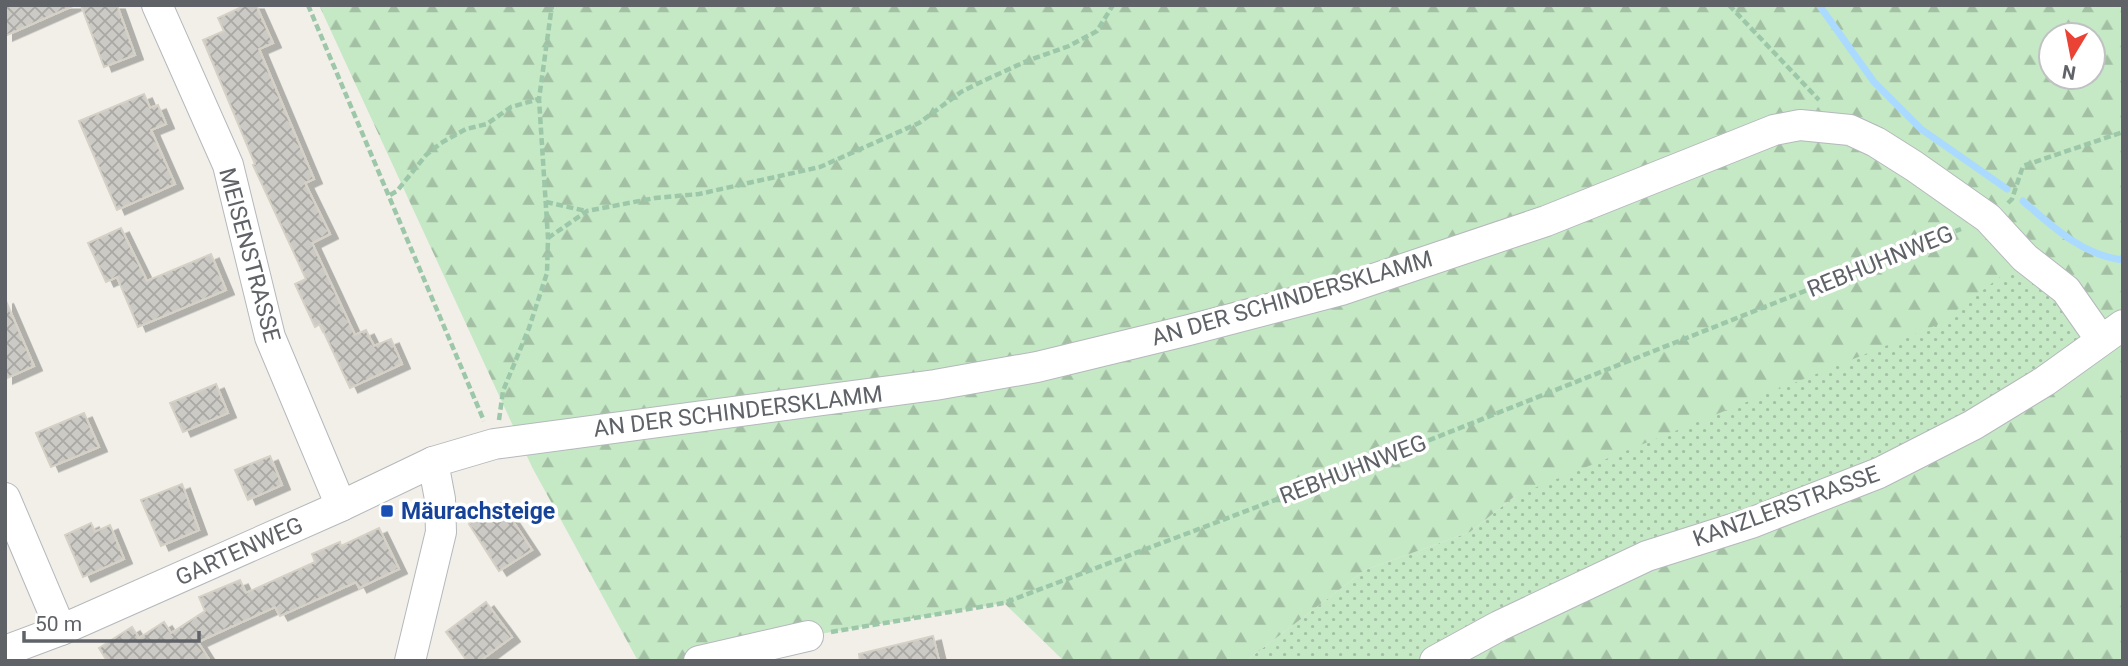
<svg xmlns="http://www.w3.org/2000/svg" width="2128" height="666" viewBox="0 0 2128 666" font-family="Roboto,sans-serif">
<defs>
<pattern id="grass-dots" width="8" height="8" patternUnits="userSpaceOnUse" patternTransform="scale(1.75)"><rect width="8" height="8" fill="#c5e8c5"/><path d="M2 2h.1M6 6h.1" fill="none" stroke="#a3c0a4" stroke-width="1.8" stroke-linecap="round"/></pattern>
<pattern id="forest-firs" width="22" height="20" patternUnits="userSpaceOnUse" patternTransform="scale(1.75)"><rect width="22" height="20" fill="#c5e8c5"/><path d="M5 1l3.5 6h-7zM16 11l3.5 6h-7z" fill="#a3c0a4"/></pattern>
<pattern id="building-cross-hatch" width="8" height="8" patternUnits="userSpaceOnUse" patternTransform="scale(1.75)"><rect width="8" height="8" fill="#cccac5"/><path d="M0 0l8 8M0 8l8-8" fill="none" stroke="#a9a8a4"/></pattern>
<filter id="shadow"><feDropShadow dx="8" dy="4.5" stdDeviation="0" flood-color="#0004"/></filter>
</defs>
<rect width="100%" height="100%" fill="#f1efe8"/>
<!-- grass -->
<path fill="url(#grass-dots)" d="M2025,258L2101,340L2045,381L1435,661H1246L1365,570L1470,532L1515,496Z"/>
<!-- forest -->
<path fill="url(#forest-firs)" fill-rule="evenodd" d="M319,5H2123V661H1435L1879,473L2100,340L2025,258L1937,325L1515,496L1470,532L1365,570L1246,661H1064L1004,603L808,636L699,661H638L532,467ZM2051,35H2093V77H2051Z"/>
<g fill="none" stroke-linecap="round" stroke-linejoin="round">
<!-- stream -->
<g stroke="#aadaff" stroke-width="7">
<path d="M1819,5L1874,82L1921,129L2007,189"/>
<path d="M2023,201C2053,227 2082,255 2123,260"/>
</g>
</g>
<!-- building -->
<g fill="url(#building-cross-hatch)" stroke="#d6d1c6" stroke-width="2" filter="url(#shadow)">
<path d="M5,5H75L5,36Z"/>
<path d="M81,5H117L135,55L104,67Z"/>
<path d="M246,5H256L273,43L259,49L314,179L305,183L330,234L312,243L355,335L366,330L374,346L391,339L402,364L350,388L320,324L315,327L295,284L306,279L253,165L255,164L203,40L224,31L218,18Z"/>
<path d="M144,94L150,108L158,105L166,124L151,130L175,184L117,210L79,121Z"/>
<path d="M121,228L147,281L211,254L226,290L138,327L117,277L106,282L88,243Z"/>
<path d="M5,299L34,366L5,379Z"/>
<path d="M216,384L228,413L183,432L170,403Z"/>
<path d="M84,413L99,447L51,467L36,433Z"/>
<path d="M270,456L282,485L248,500L235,470Z"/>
<path d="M182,484L199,530L161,546L141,500Z"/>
<path d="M501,503L532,550L499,571L469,524Z"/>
<path d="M91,523L95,532L110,525L124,559L83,577L65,535Z"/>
<path d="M379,528L399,569L359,588L356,582L280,616L275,607L198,642L210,661H107L99,648L132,627L139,638L164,622L171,633L205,611L199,597L240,580L246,593L315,562L312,554L340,542L341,546Z"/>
<path d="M486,602L512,637L480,661H467L446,632Z"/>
<path d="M933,636L939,661H860L859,654Z"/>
</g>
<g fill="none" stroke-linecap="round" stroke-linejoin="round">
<!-- minor casing -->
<g stroke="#b5b8bc" stroke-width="32">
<g id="minor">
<path d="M157,5L228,165L270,337L341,506"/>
<path d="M5,498L61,630"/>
<path d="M5,651L61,630L341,506L433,462L494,444L935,385L1037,367L1189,330L1341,290L1546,221L1774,130L1800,125L1850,130L1876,142L1914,166L1988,218L2025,258L2066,290L2101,340"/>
<path d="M410,661L441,532L440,499L433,462"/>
<path d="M699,661L808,636"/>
<path d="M1435,661L1499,626L1647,556L1751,523L1879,473L1973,425L2045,381L2123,325"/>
</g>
</g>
<!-- path -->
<g stroke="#9cc7a9" stroke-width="4.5" stroke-dasharray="7 3.5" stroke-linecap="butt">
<path d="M308,5L484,421"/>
<path d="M1729,5L1819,100"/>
<path d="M390,195L397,191L426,155L441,143L466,129L487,124L511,107L539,99"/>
<path d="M546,202L586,211"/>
<path d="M2008,203L2012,199L2023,166L2123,132"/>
<path d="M548,238L587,211L655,198L699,194L820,167L919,123L961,92L983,81L1027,61L1069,46L1097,31L1113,5"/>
<path d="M499,420L503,391L529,328L547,273L548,238L539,99L552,5"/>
<path d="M831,632L1004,603L1354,470L1961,229"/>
</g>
<!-- minor -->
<use href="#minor" stroke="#fff" stroke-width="30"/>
</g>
<!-- markers -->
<rect fill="#1a4fb4" stroke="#fff" stroke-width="2.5" x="380" y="504" width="14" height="14" rx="3.5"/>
<g text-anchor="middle" stroke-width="7" stroke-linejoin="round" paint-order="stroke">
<!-- street labels -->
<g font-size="23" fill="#5f6368" stroke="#fff">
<text transform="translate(250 255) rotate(75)" y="8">MEISENSTRASSE</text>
<text transform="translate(1880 261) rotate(-22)" y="8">REBHUHNWEG</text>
<text transform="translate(1292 298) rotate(-16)" y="8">AN DER SCHINDERSKLAMM</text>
<text transform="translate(738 411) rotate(-7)" y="8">AN DER SCHINDERSKLAMM</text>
<text transform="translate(1353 469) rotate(-21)" y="8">REBHUHNWEG</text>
<text transform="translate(1786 506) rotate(-20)" y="8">KANZLERSTRASSE</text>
<text transform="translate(239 551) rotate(-24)" y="8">GARTENWEG</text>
</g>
<!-- transit labels -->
<g font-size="23" font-weight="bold" fill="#164399" stroke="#fff" text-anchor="start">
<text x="401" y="519">Mäurachsteige</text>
</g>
</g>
<!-- border -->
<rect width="2128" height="666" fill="none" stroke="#5f6368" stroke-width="14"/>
<!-- north arrow -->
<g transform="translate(2072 56) rotate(190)"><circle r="33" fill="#ffffff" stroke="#bfc1c3" stroke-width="2"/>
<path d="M0-5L12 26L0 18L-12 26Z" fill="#ea4335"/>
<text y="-10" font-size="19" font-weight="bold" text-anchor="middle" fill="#5f6368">N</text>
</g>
<!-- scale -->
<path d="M24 631v10h175v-10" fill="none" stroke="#5f6368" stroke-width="3.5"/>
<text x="35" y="631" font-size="21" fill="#5f6368" stroke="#ffffff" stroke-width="5" paint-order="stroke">50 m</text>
</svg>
